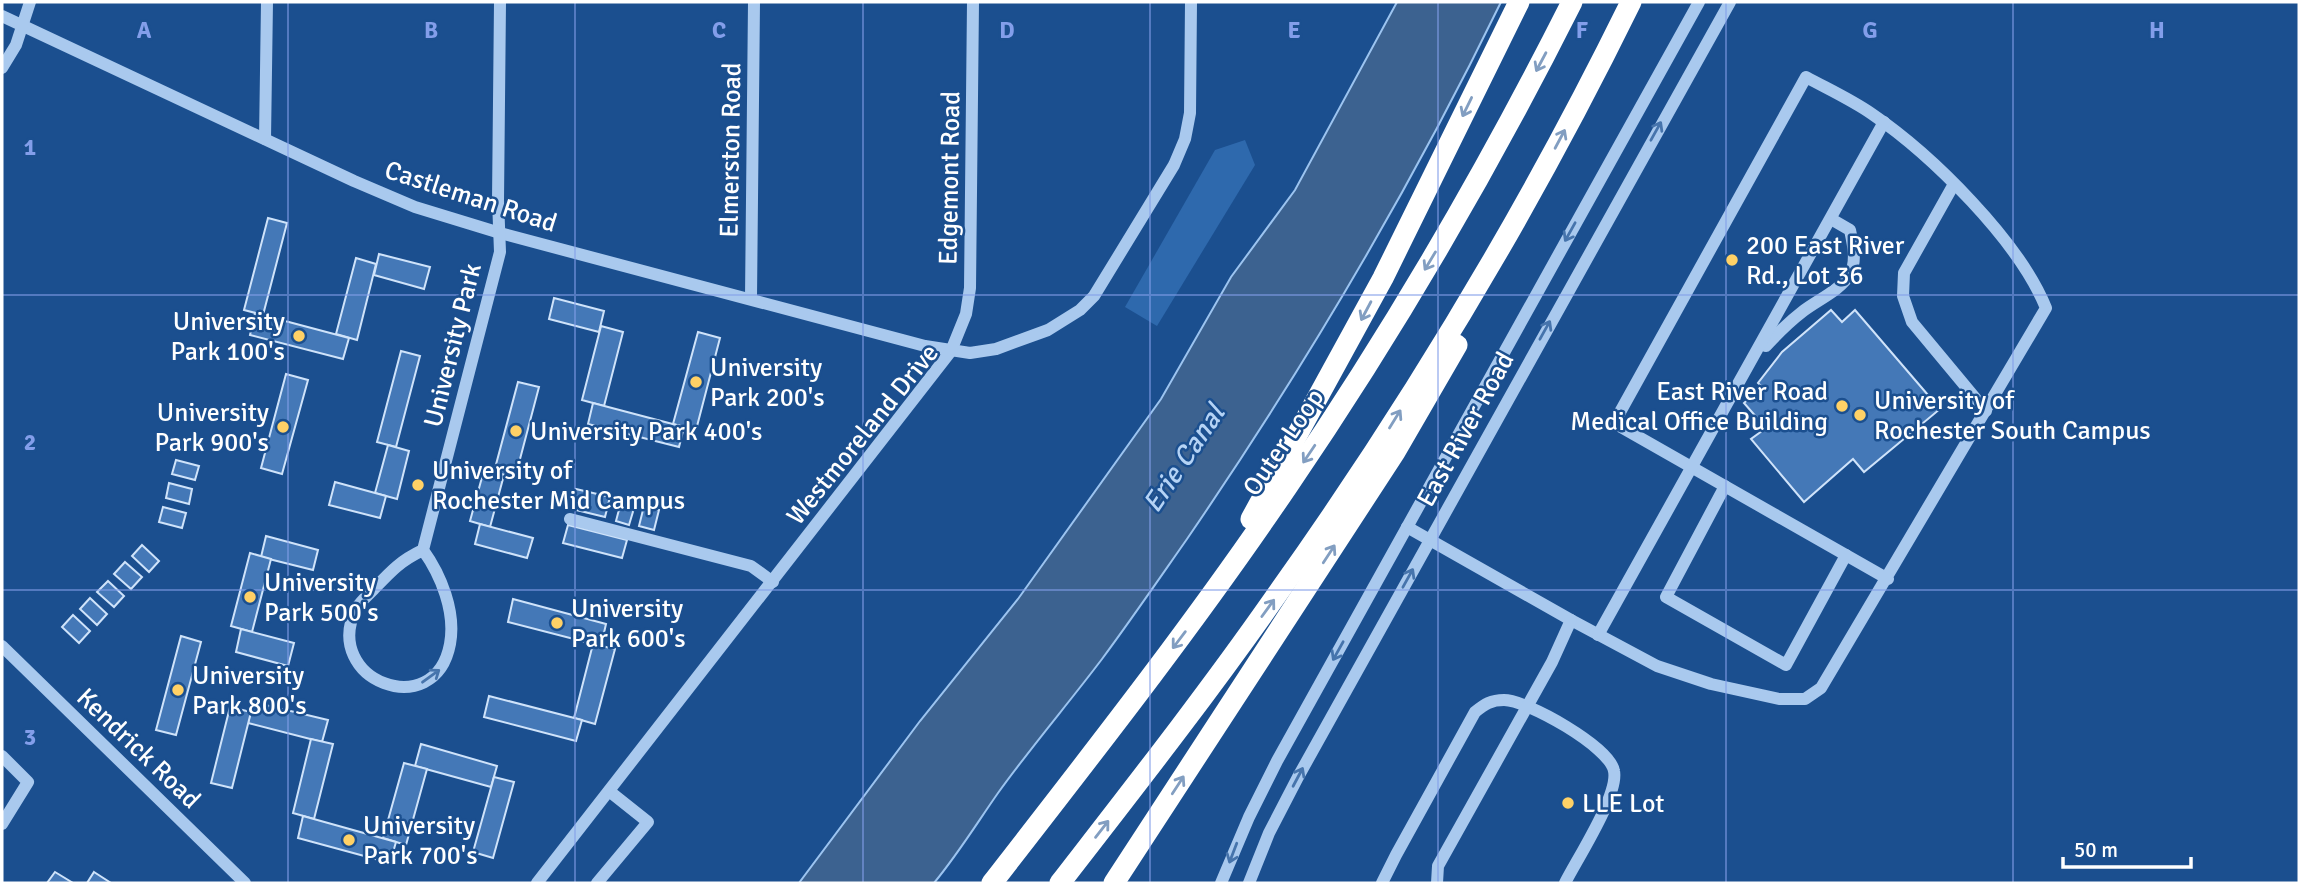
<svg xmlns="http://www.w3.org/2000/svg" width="2301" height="885" viewBox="0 0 2301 885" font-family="Signika,sans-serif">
<rect width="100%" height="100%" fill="#1b4f8f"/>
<!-- green -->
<path fill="#2e69ad" d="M1245,140L1255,165L1157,326L1125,307L1215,150Z"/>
<!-- water -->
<path fill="#3c6290" stroke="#9cc4f0" stroke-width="2" d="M1397,2H1501C1411,188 1304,368 1187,539C1159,579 1131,620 1102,659C1068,704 1031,747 998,793C977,823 958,854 934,883H799L920,721L1018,599L1161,399L1231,277L1295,190Z"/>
<!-- building -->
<g fill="#4478b7" stroke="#cfe3fa" stroke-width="2">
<path d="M268,218L287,223L263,315L244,310Z"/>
<path d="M379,254L430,267L424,289L374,275Z"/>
<path d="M356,258L376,264L357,340L336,334Z"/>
<path d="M554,298L604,311L599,332L549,319Z"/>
<path d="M1831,310L1842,322L1855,310L1940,409L1864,472L1853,459L1804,502L1751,439L1766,428L1744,403L1762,387L1758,383L1782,352Z"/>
<path d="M255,313L349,338L343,359L250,335Z"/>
<path d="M601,326L623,332L604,406L582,400Z"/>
<path d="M698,332L720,338L696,430L673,424Z"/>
<path d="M401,351L420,356L396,447L377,442Z"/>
<path d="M286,374L308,380L282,474L261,468Z"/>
<path d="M518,382L539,387L515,478L494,472Z"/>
<path d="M593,403L684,427L679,447L588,424Z"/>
<path d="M388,445L409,451L397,499L375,493Z"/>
<path d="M176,460L199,466L195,480L172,474Z"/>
<path d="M484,470L504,475L490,527L470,521Z"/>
<path d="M335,482L386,496L380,518L329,505Z"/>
<path d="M169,483L192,489L189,504L166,498Z"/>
<path d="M576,489L610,497L605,517L572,509Z"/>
<path d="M621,502L635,505L629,525L616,521Z"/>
<path d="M644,506L659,510L654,530L639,526Z"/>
<path d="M163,507L186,513L182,528L159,522Z"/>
<path d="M480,524L533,538L527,558L475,544Z"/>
<path d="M568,525L627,540L622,558L563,543Z"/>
<path d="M266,536L318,550L313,570L261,557Z"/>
<path d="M142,545L159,561L149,572L132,556Z"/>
<path d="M250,553L271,559L252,632L231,626Z"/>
<path d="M125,562L142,577L131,589L114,574Z"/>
<path d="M108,581L124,596L114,607L97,592Z"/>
<path d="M90,598L107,614L97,625L80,609Z"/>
<path d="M513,599L606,624L601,646L508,622Z"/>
<path d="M73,615L90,631L79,643L62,627Z"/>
<path d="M241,629L294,643L288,666L236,652Z"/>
<path d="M181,636L201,642L176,735L156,730Z"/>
<path d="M593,644L615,649L595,724L574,718Z"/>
<path d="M489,696L582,720L576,741L484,717Z"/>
<path d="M253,702L328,720L322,742L248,723Z"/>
<path d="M230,707L251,712L232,788L211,783Z"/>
<path d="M311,739L333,744L314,819L293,813Z"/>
<path d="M421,744L497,766L491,787L415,766Z"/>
<path d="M404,763L427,769L406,845L383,838Z"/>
<path d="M494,777L514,782L493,858L473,852Z"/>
<path d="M303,816L396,842L390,863L298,838Z"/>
<path d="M55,872L73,883H47Z"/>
<path d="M94,872L111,883H87Z"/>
</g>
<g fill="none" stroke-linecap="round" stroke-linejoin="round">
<!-- minor -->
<g stroke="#a9c9ee" stroke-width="12">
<path d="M2,16L354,181L415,207L500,233L925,346L970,353L996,349L1048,330L1080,310L1094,296L1174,165L1185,139L1190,113L1191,2"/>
<path d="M2,68L16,45L30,2"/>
<path d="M265,139L267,2"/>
<path d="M1954,184L1904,273L1903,296L1912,322L1986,411"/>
<path d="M751,298L754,2"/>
<path d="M1766,346C1777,334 1789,322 1802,312C1817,300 1840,291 1850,274C1857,261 1853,244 1850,230L1831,219"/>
<path d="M1725,486L1666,597L1786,665L1846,555"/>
<path d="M570,519L751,566L773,582"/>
<path d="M1407,527L1571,620L1657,666L1711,684L1779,699H1805L1821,688L2046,308C2019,241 1932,155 1872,114C1852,100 1828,89 1806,77L1614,423L1888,579"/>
<path d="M423,550C441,575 456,612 450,644C435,724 321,680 356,609C360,602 368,595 374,589C391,571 400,561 423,550L500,252L498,200L500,2"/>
<path d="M1598,635L1884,122"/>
<path d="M2,646L245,883"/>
<path d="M2,756L28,782L2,824"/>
<path d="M537,883L951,351L966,314L970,288L973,2"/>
<path d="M597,883L648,822L609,791"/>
<path d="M1221,883L1249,817L1277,761L1699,2"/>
<path d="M1249,883L1269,833L1298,777L1730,2"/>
<path d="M1382,883L1396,855L1475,712C1485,704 1491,700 1504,700C1527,700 1610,747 1614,771C1619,795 1577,859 1565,883"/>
<path d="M1437,883L1438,866L1552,662L1571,620"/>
</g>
<!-- highway -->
<g stroke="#fff" stroke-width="21">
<path d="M1251,519L1383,278L1519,2"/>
<path d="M992,883C1093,753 1195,623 1287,487C1393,332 1488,169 1572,2"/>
<path d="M1060,883C1132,790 1205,697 1273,600C1408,411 1529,210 1631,2"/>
<path d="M1114,883L1395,452L1457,345"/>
</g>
</g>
<!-- one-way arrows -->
<defs><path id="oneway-shaft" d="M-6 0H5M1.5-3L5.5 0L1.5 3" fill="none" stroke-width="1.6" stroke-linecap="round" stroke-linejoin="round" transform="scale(1.75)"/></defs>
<g stroke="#829ec1">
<use href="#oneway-shaft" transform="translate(1541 62) rotate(118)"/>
<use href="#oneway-shaft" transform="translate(1467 107) rotate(116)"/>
<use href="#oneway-shaft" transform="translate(1560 139) rotate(-62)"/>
<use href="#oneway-shaft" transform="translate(1430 261) rotate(121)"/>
<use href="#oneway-shaft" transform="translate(1366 311) rotate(118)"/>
<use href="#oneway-shaft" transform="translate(1395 419) rotate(-58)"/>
<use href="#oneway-shaft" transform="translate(1309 454) rotate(124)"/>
<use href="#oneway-shaft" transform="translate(1329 554) rotate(-57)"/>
<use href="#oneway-shaft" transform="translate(1268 608) rotate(-54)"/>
<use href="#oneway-shaft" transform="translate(1179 640) rotate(127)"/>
<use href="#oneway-shaft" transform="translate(1178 785) rotate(-57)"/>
<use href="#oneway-shaft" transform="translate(1102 829) rotate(-52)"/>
</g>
<g stroke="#4674ac">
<use href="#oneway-shaft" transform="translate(1656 131) rotate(-61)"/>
<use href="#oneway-shaft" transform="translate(1570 232) rotate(119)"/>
<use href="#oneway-shaft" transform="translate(1545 330) rotate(-61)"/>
<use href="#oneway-shaft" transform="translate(1408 578) rotate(-61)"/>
<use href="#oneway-shaft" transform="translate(1338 651) rotate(119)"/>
<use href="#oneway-shaft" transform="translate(431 676) rotate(-36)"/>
<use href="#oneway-shaft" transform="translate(1298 777) rotate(-62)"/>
<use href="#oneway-shaft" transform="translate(1233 853) rotate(111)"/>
</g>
<!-- grid -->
<path fill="none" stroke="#839eea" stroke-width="2" stroke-opacity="0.55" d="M288,2V883M575,2V883M863,2V883M1150,2V883M1438,2V883M1726,2V883M2013,2V883M2,295H2299M2,590H2299"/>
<!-- markers -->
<g fill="#ffd166" stroke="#1b4f8f" stroke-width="2.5">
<circle cx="1732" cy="260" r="7"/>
<circle cx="299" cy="336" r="7"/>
<circle cx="696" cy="382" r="7"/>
<circle cx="1842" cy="406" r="7"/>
<circle cx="1860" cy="415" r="7"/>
<circle cx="283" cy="427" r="7"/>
<circle cx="516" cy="431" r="7"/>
<circle cx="418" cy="485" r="7"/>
<circle cx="250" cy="597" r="7"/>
<circle cx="557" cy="623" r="7"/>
<circle cx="178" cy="690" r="7"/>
<circle cx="1568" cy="803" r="7"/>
<circle cx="349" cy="840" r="7"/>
</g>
<g text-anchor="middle" stroke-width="5" stroke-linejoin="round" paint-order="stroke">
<!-- street labels -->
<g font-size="26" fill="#fff" stroke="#1b4f8f">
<text transform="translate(730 150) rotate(-89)" y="9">Elmerston Road</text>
<text transform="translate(949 178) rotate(-89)" y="9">Edgemont Road</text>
<text transform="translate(471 196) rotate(18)" y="9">Castleman Road</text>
<text transform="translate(452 345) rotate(-76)" y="9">University Park</text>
<text transform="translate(1465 429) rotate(-61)" y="9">East River Road</text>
<text transform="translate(862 434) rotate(-51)" y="9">Westmoreland Drive</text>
<text transform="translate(1283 442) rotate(-56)" y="9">Outer Loop</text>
<text transform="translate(139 748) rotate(44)" y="9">Kendrick Road</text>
</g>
<!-- poi labels -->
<g font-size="26" fill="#fff" stroke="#1b4f8f" text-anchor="start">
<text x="1746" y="254">200 East River<tspan x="1746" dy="30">Rd., Lot 36</tspan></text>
<text x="285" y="330" text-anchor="end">University<tspan x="285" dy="30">Park 100's</tspan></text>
<text x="710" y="376">University<tspan x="710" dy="30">Park 200's</tspan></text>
<text x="1828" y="400" text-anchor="end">East River Road<tspan x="1828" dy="30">Medical Office Building</tspan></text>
<text x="1874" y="409">University of<tspan x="1874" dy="30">Rochester South Campus</tspan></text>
<text x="269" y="421" text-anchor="end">University<tspan x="269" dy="30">Park 900's</tspan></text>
<text x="530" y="440">University Park 400's</text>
<text x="432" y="479">University of<tspan x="432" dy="30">Rochester Mid Campus</tspan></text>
<text x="264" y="591">University<tspan x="264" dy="30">Park 500's</tspan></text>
<text x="571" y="617">University<tspan x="571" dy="30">Park 600's</tspan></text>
<text x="192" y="684">University<tspan x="192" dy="30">Park 800's</tspan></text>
<text x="1582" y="812">LLE Lot</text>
<text x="363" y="834">University<tspan x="363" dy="30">Park 700's</tspan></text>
</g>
<!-- water labels -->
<g font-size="28" font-style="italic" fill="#b5d3f5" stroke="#1b4f8f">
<text transform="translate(1183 458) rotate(-56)" y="10">Erie Canal</text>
</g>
</g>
<g font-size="23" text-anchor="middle" font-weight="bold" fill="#839eea" stroke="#1b4f8f" stroke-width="5" stroke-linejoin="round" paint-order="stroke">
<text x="144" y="38">A</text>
<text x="431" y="38">B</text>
<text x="719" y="38">C</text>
<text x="1007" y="38">D</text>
<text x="1294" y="38">E</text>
<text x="1582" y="38">F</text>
<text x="1870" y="38">G</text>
<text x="2157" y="38">H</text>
<text x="30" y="155">1</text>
<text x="30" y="450">2</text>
<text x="30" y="745">3</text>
</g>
<!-- border -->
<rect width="2301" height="885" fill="none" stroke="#ffffff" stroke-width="7"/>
<!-- scale -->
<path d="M2063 857v10h128v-10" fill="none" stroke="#ffffff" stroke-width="3.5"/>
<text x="2074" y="857" font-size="21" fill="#ffffff" stroke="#1b4f8f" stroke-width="5" paint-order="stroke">50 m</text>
</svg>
